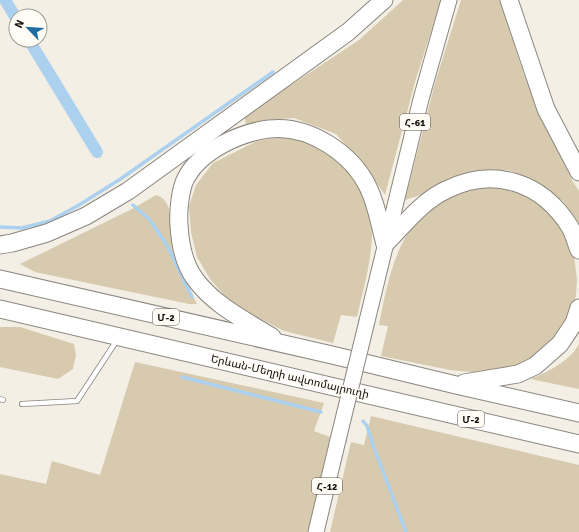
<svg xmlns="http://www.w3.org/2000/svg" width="579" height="532" viewBox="0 0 579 532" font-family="Signika,'Noto Sans Armenian',sans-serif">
<rect width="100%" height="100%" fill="#f3efe5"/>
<!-- green -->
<g fill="#d8caae">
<path d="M403,0H441L415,82L385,195L369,172L336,134L294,118L266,120L246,124L244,116L359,40Z"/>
<path d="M461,0H500L524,75L573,182L579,191V223L563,201L528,178L508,170H485L462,176L443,183L421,195L405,200L435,83Z"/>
<path d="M276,138C288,138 301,138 312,142C347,157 373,199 372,236C371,263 363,291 357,317L341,315L333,343L284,331L232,304L210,279L197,257L191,232L189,206L196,185L213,163L257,141Z"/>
<path d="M493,185L518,190L539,203L556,218L567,235L574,255L577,280L576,296L570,314L558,334L525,364L490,374L450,370L381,356L388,326L379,325C389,273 399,220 451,194C460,189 482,187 493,185Z"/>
<path d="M156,195C161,196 164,199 167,204C173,216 170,233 172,247C176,267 188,286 197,304H189L35,272L20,264L134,208Z"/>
<path d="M0,327H20L74,344L76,355L73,369L58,379L0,367Z"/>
<path d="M579,344V389L530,379C547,373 571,360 579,344Z"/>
<path d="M135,362L324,403L314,431L330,437L308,532H0V474L46,484L52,461L100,475Z"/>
<path d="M371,416L579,465V532H330L351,442L364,445Z"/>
</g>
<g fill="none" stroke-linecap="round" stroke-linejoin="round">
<!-- stream -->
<g stroke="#abd1ef" stroke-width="3.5">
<path d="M133,205L150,220L168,247L192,297"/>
<path d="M0,227L22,228L50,221L79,205L119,180L273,72"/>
<path d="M182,377L321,412"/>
<path d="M363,421L367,426L373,445L406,532"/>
</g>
<!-- canal -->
<g stroke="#abd1ef" stroke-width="12">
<path d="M5,0L16,18"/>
<path d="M29,40L97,152"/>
</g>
<!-- lane casing -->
<g stroke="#8a867e" stroke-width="6">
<g id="lane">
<path d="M0,399L3,400"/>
<path d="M22,404L77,401L117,340"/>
</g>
</g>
<!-- primary casing -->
<g stroke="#8a867e" stroke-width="17">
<g id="primary">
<path d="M367,321L421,99L449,0"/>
<path d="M316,532L338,440"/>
</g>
</g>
<!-- highway casing -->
<g stroke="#8a867e" stroke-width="19">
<g id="highway">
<path d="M509,0L546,109L579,172"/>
<path d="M385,244C403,226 422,201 446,190C494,166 542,182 570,227C574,234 576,243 579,250"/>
<path d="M0,245L12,243L47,233L86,216L128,191L348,32L384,0"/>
<path d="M0,279L332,355L456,385L579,413"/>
<path d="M0,309L579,444"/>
<path d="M272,337C245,320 215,306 195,279C184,264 180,244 179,225C178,212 180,189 186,178C194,163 208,152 223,144C238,136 253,131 269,129C309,124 353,154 369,189C377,206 380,226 385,244"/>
<path d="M464,383L518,374L535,366L560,344L574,323L579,308"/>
</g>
</g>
<!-- lane -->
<use href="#lane" stroke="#fff" stroke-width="4.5"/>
<!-- primary -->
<use href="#primary" stroke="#fff" stroke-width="15"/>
<!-- highway -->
<use href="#highway" stroke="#fff" stroke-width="17"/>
<!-- primary-bridge casing -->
<g stroke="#8a867e" stroke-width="17" stroke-linecap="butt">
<path id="primary-bridge" d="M338,440L367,321"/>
</g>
<!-- primary-bridge -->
<use href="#primary-bridge" stroke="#fff" stroke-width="15"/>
</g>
<g text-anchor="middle" stroke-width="3" stroke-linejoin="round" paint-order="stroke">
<!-- shield labels -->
<g fill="#fffcf6" stroke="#575552" stroke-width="1">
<rect x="400" y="114" width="30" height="16" rx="3"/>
<rect x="153" y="309" width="26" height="16" rx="3"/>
<rect x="458" y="411" width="26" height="16" rx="3"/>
<rect x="312" y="478" width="30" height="16" rx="3"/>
</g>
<g font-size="10" font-weight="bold" fill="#0f0e0b">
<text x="415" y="126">Հ-61</text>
<text x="166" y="321">Մ-2</text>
<text x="471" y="423">Մ-2</text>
<text x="327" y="490">Հ-12</text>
</g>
<!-- street labels -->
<g font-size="11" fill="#0f0e0b" stroke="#fffcf6">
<text transform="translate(290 376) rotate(13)" y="4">Երևան-Մեղրի ավտոմայրուղի</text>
</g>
</g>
<!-- north arrow -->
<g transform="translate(28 28) rotate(295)"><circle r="19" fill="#fffcf6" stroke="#9f9d98"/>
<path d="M0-3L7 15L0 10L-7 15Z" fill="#1f6d9f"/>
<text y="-6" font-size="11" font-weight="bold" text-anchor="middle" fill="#0f0e0b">N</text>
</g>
</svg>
